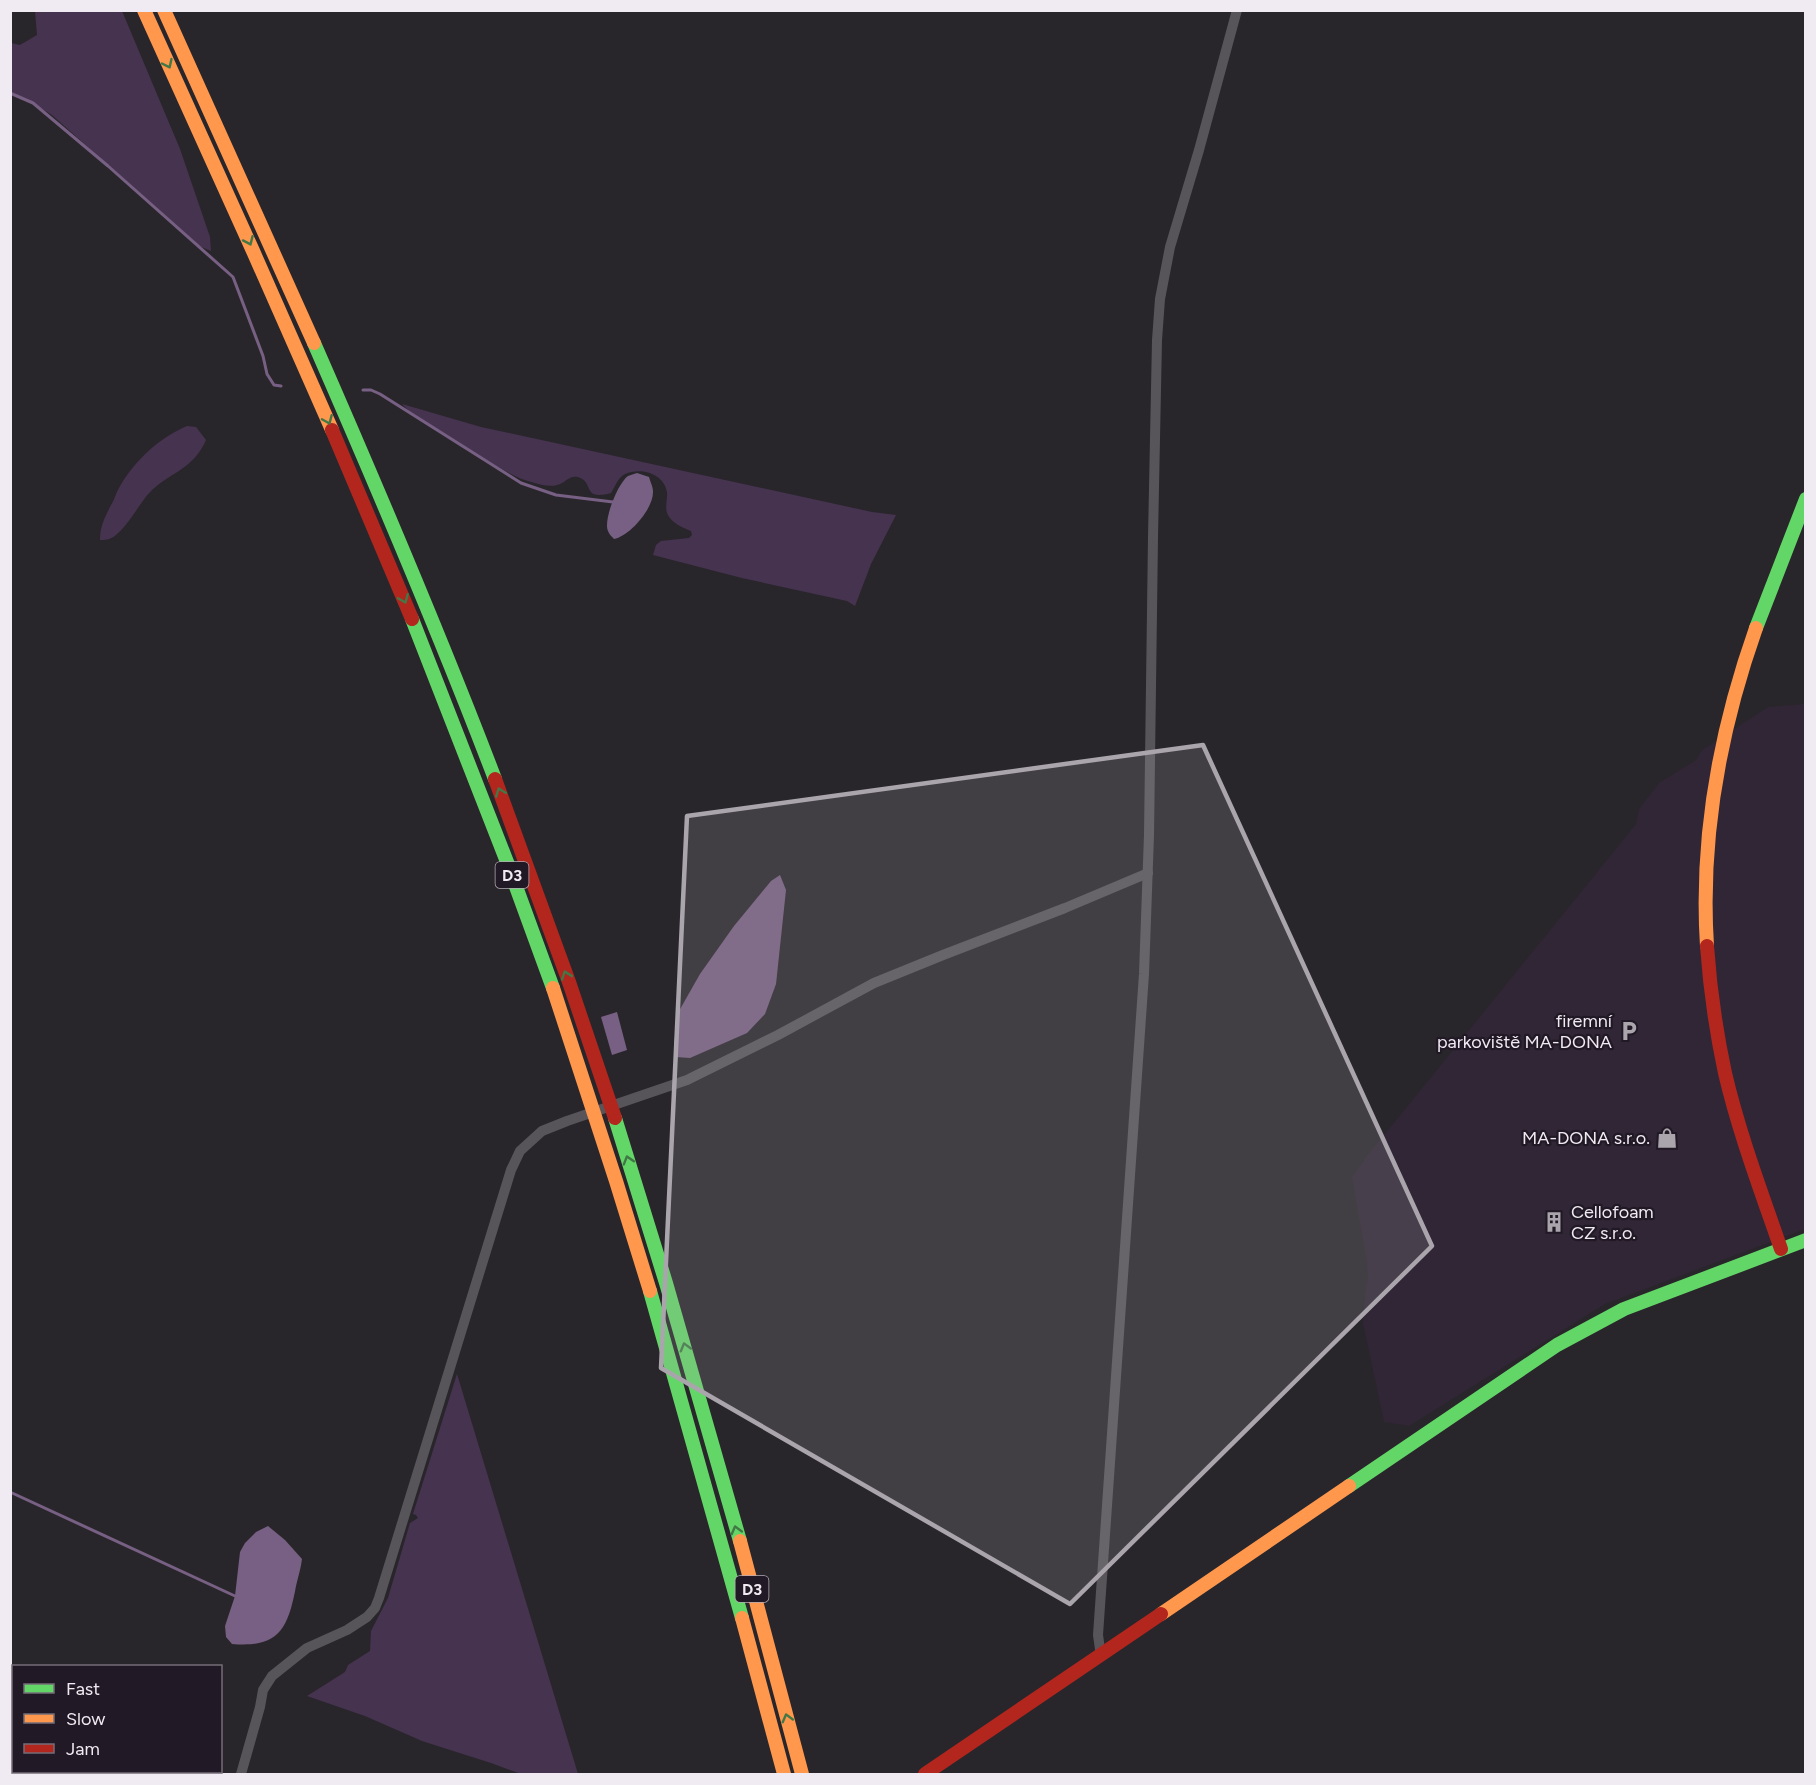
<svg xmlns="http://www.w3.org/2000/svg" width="1816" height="1785" viewBox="0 0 1816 1785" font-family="Figtree,sans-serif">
<rect width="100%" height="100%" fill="#29262b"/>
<!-- built -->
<path fill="#302635" d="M1805,704V1229L1605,1304L1409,1426L1384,1422L1363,1323L1366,1286L1368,1279L1367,1262L1352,1177L1367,1156L1636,824L1639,809L1659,783L1696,760L1702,750L1768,707Z"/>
<!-- green -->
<g fill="#463350">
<path d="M35,11H122L180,149L210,237L211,251L199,246L52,115L28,100L11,92V43L20,45L37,35Z"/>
<path d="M402,404L481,427L872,512L896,515L871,564L855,606L847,601L742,578L653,555L656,545L661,541L689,538L692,535L691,531C683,528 672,523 668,515C664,508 668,499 667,492C664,473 640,467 625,474C618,477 615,487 611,493C581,501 595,482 578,477C569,475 565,483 557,485C551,487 541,485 535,483C514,478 495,465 477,454C455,440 432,426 410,412Z"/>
<path d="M187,426L196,427L206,440C193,469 173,471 152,490C139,503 131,522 117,534C112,539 107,540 100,540C100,526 105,517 111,505C114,501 115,496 117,492C131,464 158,438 187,426Z"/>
<path d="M457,1374L578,1774H521L491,1763L422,1741L365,1716L307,1696L345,1672L348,1665L370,1651L371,1631L388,1598L410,1523L418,1518L416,1515L413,1514Z"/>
</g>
<!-- water -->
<g fill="#776083">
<path d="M637,473L649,477C650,481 653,487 653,491C654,508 630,536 614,539C612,537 609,534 608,531C603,520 618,483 628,476C629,476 636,473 637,473Z"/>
<path d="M780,875L786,890L776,984L765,1014L747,1033L690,1058L676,1057L674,1043L679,1011L700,974L734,926L771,881Z"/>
<path d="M617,1012L627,1050L612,1055L601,1017Z"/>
<path d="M268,1526L285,1540L302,1559C301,1568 298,1577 296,1586C288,1629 279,1648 232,1644L226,1637L225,1626L235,1596L240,1552L245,1543L256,1532Z"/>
</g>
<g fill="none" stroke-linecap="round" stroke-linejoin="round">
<!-- stream -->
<g stroke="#776083" stroke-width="3">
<path d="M10,93L33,103L108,166L233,277L263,356L267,374L274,385L281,386"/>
<path d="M363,390H371L380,394L521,483L556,495L613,502"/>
<path d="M10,1492L235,1596"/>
</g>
<!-- street -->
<g stroke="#58555a" stroke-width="10">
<path d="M1101,1656L1098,1635L1144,974L1149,835L1153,537L1157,340L1160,299L1170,247L1199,150L1237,10"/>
<path d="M241,1774L260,1707L263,1690L272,1676L307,1648L347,1630L367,1617L375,1608L379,1598L511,1170L520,1151L542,1131L567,1121L687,1080L778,1035L874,983L943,955L1065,908L1148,873"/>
</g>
<!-- fast -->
<g stroke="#63d668" stroke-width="14">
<path d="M314,343C377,487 439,632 495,779"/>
<path d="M412,619L507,862L553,988"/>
<path d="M1756,628L1806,499"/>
<path d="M615,1118L666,1283L740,1541"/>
<path d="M650,1291L742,1618"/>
<path d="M1349,1486L1557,1345L1624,1309L1806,1240"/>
<path d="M10,1755H14"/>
</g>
<!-- slow -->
<g stroke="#ff974d" stroke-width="14">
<path d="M144,10L253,251L332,430"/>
<path d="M164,10L314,343"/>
<path d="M1707,946C1700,838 1720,730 1756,628"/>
<path d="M553,988L616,1181L650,1291"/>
<path d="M740,1541L802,1774"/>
<path d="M1161,1614L1349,1486"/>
<path d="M742,1618L784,1774"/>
</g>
<!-- jam -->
<g stroke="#b3261e" stroke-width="14">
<path d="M332,430L412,619"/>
<path d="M495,779L569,982L615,1118"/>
<path d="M1707,946C1710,989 1716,1031 1725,1073C1739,1133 1761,1191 1781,1249"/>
<path d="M98,1772L111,1774"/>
<path d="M925,1774L1161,1614"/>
</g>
</g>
<!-- one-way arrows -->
<defs><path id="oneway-chevron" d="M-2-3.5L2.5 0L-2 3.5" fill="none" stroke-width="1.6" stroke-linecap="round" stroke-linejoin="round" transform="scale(1.5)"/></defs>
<g stroke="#427846">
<use href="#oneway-chevron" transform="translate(168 64) rotate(65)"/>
<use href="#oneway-chevron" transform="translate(249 241) rotate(66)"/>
<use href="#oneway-chevron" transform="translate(328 420) rotate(67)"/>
<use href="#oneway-chevron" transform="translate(404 599) rotate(68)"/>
<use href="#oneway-chevron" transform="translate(500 792) rotate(-111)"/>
<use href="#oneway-chevron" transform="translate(566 975) rotate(-109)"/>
<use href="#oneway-chevron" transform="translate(628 1160) rotate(-107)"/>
<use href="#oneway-chevron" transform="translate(685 1347) rotate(-106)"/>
<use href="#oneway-chevron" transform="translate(736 1530) rotate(-105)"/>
<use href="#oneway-chevron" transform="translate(787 1718) rotate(-105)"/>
</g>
<!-- marked area -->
<path fill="#aaa5ac" fill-opacity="0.2" stroke="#aaa5ac" stroke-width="4.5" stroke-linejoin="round" d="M1203,745L1432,1246L1070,1604L661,1368L687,816Z"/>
<!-- icons -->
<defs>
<g id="parking-bare" transform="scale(1.62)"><path d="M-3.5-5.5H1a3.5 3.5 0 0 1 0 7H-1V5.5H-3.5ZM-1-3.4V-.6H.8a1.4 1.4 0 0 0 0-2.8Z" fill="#aaa5ac" stroke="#211925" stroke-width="2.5" paint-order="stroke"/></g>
<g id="shop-bare" transform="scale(1.62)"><path d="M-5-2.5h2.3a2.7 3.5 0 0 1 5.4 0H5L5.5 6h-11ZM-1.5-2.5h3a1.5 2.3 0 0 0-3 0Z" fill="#aaa5ac" stroke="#211925" stroke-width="2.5" paint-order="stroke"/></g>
<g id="building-bare" transform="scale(1.62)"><path d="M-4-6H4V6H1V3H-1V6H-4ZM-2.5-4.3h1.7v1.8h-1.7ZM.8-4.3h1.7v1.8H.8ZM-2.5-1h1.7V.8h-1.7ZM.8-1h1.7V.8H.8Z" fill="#aaa5ac" stroke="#211925" stroke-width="2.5" paint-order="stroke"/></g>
</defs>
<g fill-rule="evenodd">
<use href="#parking-bare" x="1629" y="1031"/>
<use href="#shop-bare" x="1667" y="1138"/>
<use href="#building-bare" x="1554" y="1222"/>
</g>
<g text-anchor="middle" stroke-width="4.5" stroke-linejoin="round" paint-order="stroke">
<!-- shield labels -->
<g fill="#211925" stroke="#b2abb4" stroke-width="1.5">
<rect x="495.5" y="862" width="33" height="26" rx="4.5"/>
<rect x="735.5" y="1576" width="33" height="26" rx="4.5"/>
</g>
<g font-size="16" font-weight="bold" fill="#f0eaf2">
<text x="512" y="881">D3</text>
<text x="752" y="1595">D3</text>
</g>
<!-- poi labels -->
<g font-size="18" fill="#f0eaf2" stroke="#211925" text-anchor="end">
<text x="1612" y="1027">firemní<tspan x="1612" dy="21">parkoviště MA-DONA</tspan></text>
<text x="1650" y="1144">MA-DONA s.r.o.</text>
<text x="1571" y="1218" text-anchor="start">Cellofoam<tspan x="1571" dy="21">CZ s.r.o.</tspan></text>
</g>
</g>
<!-- border -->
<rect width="1816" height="1785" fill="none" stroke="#f0eaf2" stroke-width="24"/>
<!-- legend -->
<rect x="12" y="1665" width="210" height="108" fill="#211925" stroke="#746d77" stroke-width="1.5"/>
<rect x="24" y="1684" width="30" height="9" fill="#63d668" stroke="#746d77" stroke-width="1.5"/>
<text x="66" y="1695" font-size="18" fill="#f0eaf2">Fast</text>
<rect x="24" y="1714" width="30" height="9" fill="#ff974d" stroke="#746d77" stroke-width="1.5"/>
<text x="66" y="1725" font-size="18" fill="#f0eaf2">Slow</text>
<rect x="24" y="1744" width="30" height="9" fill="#b3261e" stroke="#746d77" stroke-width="1.5"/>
<text x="66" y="1755" font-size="18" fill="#f0eaf2">Jam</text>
</svg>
